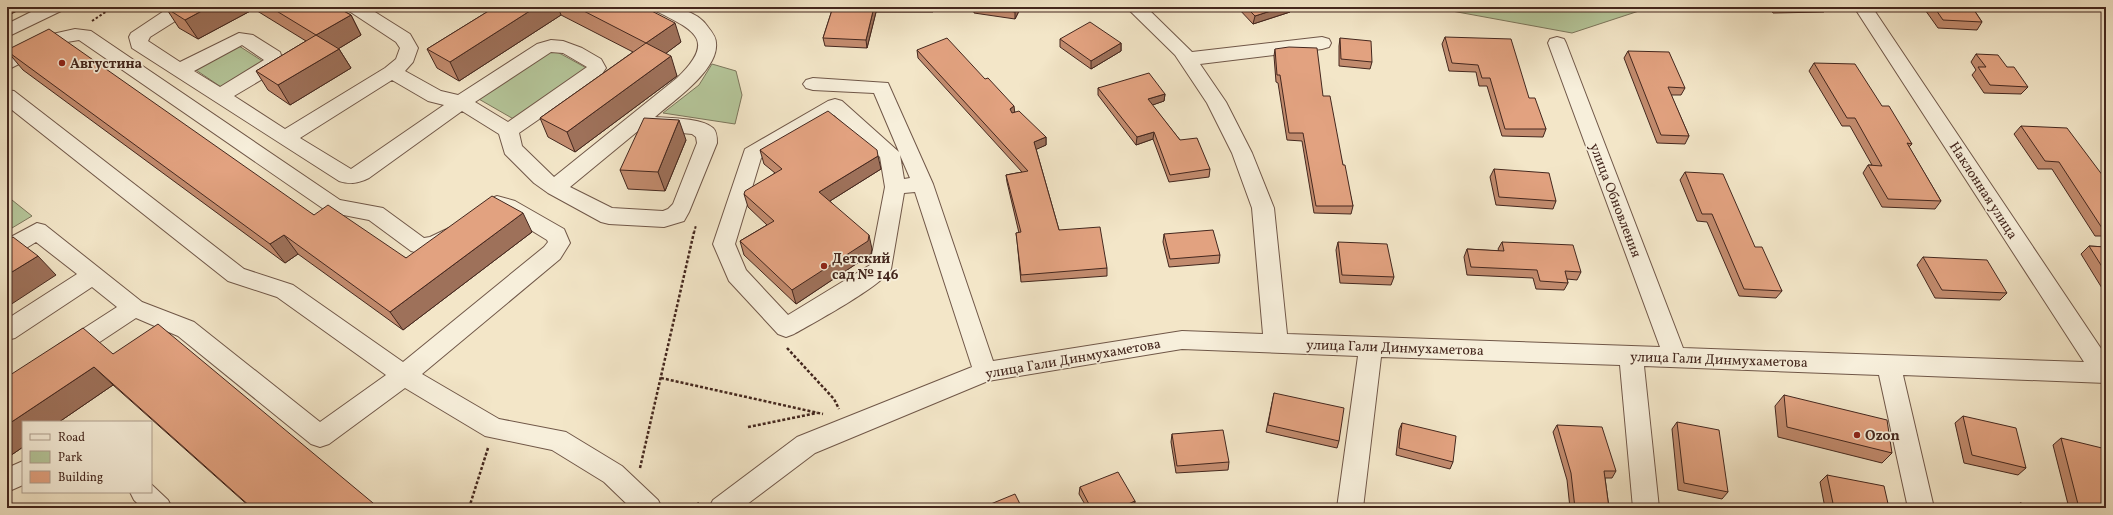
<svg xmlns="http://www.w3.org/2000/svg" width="2113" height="515" viewBox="0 0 2113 515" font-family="Vollkorn,serif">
<rect width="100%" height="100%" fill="#f3e6c8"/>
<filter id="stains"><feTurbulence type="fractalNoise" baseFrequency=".005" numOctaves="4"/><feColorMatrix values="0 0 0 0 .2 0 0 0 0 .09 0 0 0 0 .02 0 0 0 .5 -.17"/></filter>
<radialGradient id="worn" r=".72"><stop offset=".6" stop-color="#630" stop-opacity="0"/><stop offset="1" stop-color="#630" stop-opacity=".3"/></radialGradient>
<!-- green -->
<g fill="#b5c69a" stroke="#7c765c">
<path d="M1430,7H1651L1572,33Z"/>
<path d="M236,44L267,64L224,89L193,68Z"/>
<path d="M552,49L590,70L517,121L477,98Z"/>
<path d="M712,64L736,71L742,95L735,124L663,113L699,85Z"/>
<path d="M7,196L32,216L7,231Z"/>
</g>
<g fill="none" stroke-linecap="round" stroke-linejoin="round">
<!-- minor casing -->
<g stroke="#705748" stroke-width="2">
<g id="minor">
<path d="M41,7H64L61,11L7,37V24Z"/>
<path d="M170,7H189L177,20L150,37L148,41L180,62L239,33L253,35L280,52L283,61L276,71L234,96L285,129L385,68L396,59L400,48L396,42L349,11L346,7H367L410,34L418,48L413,62L405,71L441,91L458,95L537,44L551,40L563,41L582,48L601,59L606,68L600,77L519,133L522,146L554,177L677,78C718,39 693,30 656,11L653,7C673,7 696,9 708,27C712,32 716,37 716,43C719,70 673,101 655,117C670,118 702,118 713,128C717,132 717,138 717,143L689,212L684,221L664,227L609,224L601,222L548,193L534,183L505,154L499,134L462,111L369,178C358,183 351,185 339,181L132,48L129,37L131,33ZM242,45L264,60L220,87L194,71ZM551,52L563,53L587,67L508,122L475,102ZM392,80L428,101L444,105L351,169L300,138ZM644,126L652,130L692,134L696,137L697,143L673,204L668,209L663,211L612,208L570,187Z"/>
<path d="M1126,7H1146L1192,52L1322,37L1329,39L1331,43L1329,47L1322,49L1200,64L1226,102L1252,153L1274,208L1287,334L1660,347L1548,43L1550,39L1557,37L1564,39L1566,43L1683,348L2084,362L1854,7H1872L2106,356V383L1903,375L1934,508H1908L1879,375L1644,366L1659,508H1633L1620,365L1381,357L1363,508H1337L1358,356L1182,349L988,381L815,453L742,508H709L713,500L797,437L972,367L915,192L904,193L891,269C882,286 815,322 794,334L786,337L778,334L729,281L713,244L745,149L828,101L835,99L842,101L899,152L874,93L813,90L806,88L803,84L806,80L813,78L888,83L933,184L993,361L1182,331L1263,334L1252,208L1232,153L1207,103L1175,55ZM834,115L880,157L885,187L870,265L788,315L746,270L735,244L761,158ZM900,155L910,178L904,179Z"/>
<path d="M75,29L91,31L340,200L383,208L424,238L430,237L449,228L457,230L460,236C450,253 428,256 411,251L369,220L328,212L79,40L61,43L7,70V56L48,35Z"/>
<path d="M7,90L14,91L244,269L293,285L403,362L544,247L548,242L547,240L503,213L490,209L486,204L490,199L497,196L515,201L564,229L570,243L560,259L422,374L499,419L566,432L622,466L658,500L662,508H631L604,482L552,450L485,436L405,388L329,444L320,447L311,444L178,336L136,318L74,359L66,361L58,359L54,352L58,345L117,307L92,287L15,338L7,340V319L77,274L36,242L15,255L7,257V239L37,223L45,225L142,302L194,322L320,422L386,375L277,297L228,281L7,106Z"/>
<path d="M23,461V485L7,492V468Z"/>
<path d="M151,484L168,500L172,508H142L134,500L130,492H151Z"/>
</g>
</g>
<!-- path-far1 -->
<g stroke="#44271e" stroke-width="2" stroke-dasharray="2.5 2" stroke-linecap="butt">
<path d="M92,21L113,7"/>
<path d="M694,233L696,225"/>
</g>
<!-- path -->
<g stroke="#44271e" stroke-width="2.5" stroke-dasharray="3 2" stroke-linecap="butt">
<path d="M787,348L834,399L839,409"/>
<path d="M661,378L823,414"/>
<path d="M748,427L817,413"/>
<path d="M640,468L694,232"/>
<path d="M469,508L488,448"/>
<path d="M693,508L699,503"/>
</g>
<!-- minor -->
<use href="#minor" fill="#f7efdb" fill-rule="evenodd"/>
</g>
<!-- wall -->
<g fill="#c28b6e" stroke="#44271e">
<path d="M169,7H336L351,15L361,35L338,49H339L351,68L290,105L268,90L256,71L306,41L254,9L198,39L179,28L166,8Z"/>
<path d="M495,7H644L681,42L666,53L677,76L575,152L548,137L540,118L633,52L561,15L459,81L437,68L427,49Z"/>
<path d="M815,7H934L933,12H876L867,48L825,46L823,38L832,10H816Z"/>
<path d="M974,7H1021L1015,19L974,13Z"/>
<path d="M1237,7H1290V12L1253,24Z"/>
<path d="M1769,7H1828L1824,12L1773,13Z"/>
<path d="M1923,7H1972L1982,22L1977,30L1938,28Z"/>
<path d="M2101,7H2106V13Z"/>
<path d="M1445,37L1529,98L1546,129L1543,137L1502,136L1487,86H1479L1476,72L1449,71L1442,44Z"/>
<path d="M1340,38L1372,62L1370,69L1339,66V46Z"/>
<path d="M1060,39L1121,43V51L1091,69L1060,47Z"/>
<path d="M1275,49L1323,96L1343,165L1353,206L1351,214L1314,213L1302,141L1287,140L1278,83L1276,82L1274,56Z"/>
<path d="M917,50L985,79L1015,112L1046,137V145L1036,149L1059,230L1107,268V276L1021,282L1017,240L1016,233H1019L1007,182L1006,175L1022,172L918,58Z"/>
<path d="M7,51L314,215L406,258L532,232L403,330L298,254L285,263L23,70Z"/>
<path d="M1628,51L1685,88L1681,95H1671L1689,136L1685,144L1657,143L1624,58Z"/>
<path d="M1976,54L2007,67L2028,87L2021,94L1984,93L1972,75L1976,70L1971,62Z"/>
<path d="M1814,63L1882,106L1912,144L1909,147L1941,201L1935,209L1882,207L1863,173L1868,165H1872L1850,126H1842L1809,71Z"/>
<path d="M1098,88L1165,94L1164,101L1152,105L1180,140L1210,169L1209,177L1169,182L1153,139L1136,145L1098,95Z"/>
<path d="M2021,126L2106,180V236H2095L2052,169H2038L2014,134Z"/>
<path d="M686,140L665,191L628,189L620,170Z"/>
<path d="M760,150L881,169L830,201L872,249L871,254L796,304L744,255L740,241L767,225L748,207L744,194L775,173L764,164Z"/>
<path d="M1494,169L1556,201L1553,209L1496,205L1490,177Z"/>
<path d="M1685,172L1755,247L1782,291L1776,298L1739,296L1707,222L1697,221L1680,180Z"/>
<path d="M1164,234L1220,255L1219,263L1169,267L1163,242Z"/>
<path d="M1338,242L1394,277L1391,285L1340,283L1336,250Z"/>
<path d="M1502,242L1581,272L1577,280L1567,279L1568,283L1564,290L1536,289L1533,278L1467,275L1464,257L1467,249L1499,251L1498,249Z"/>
<path d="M2089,246L2106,247V299L2103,295L2105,293L2081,254Z"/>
<path d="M1923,257L2007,293L2000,300L1935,298L1917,265Z"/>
<path d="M113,354L379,508H251L113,385L59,422H23V447L7,458V377Z"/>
<path d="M1274,393L1339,441L1337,448L1266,432Z"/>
<path d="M1784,395L1892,453L1882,463L1778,437L1775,406Z"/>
<path d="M1963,416L2026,468L2018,475L1964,463L1955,423Z"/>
<path d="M1677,422L1728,492L1722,499L1678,490L1672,429Z"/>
<path d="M1402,423L1453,462L1450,469L1396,455L1399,430Z"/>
<path d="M1557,425L1616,471L1612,478H1605L1609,508H1570L1567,480L1553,432Z"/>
<path d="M1172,434L1229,462L1228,470L1176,473L1171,442Z"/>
<path d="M2061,438L2106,508H2069L2053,445Z"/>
<path d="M1827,475L1889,508H1825L1820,482Z"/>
<path d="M1080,487L1135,501L1134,508H1087L1079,494Z"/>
<path d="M2020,503L2042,508H2014Z"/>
</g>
<!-- shaded-wall -->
<g fill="#9e715a" stroke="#44271e">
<path d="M7,7H25L7,16Z"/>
<path d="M209,7H252L254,9L198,39L185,20Z"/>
<path d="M536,7H558L561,15L459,81L450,62Z"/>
<path d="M874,7H876V12L867,48L866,40Z"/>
<path d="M1017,7H1021L1015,19V12Z"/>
<path d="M1283,7H1290V12L1253,24L1255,16Z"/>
<path d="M351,15L361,35L328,55L316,35Z"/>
<path d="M675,23L681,42L653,63L646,43Z"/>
<path d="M1121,43V51L1091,69V61Z"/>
<path d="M339,49L351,68L290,105L278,85Z"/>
<path d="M671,56L677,76L575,152L567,132Z"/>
<path d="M1165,94L1164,101L1147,107L1148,99Z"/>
<path d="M1014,106L1015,114L1010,117V109Z"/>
<path d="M679,120L686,140L665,191L658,172Z"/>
<path d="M1154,132L1153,139L1136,145L1137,137Z"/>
<path d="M1046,137V145L1035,150L1034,142Z"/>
<path d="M878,156L881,169L822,206L819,192Z"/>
<path d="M523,213L532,232L403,330L390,312Z"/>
<path d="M284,235L298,254L285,263L270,244Z"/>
<path d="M869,235L872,249L871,254L796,304L792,290Z"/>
<path d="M38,256L56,275L7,307V275Z"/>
<path d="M94,367L113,385L59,422H23V447L7,458V425Z"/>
<path d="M1135,501L1134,508H1119Z"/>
</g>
<!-- building -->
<g fill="#e2a280" stroke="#44271e">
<path d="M169,7H209L185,20L166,8Z"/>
<path d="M270,7H336L351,15L316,35L339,49L278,85L256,71L316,35Z"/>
<path d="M495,7H536L450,62L427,49Z"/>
<path d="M576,7H644L675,23L646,43Z"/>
<path d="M833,7H874L866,40L823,38Z"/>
<path d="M984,7H1017L1015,12Z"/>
<path d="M1246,7H1283L1255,16Z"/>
<path d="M1934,7H1972L1982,22L1943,20Z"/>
<path d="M1090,22L1121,43L1091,61L1060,39Z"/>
<path d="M49,29L314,215L328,205L406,258L492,196L523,213L390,312L284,235L270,244L7,51V50Z"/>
<path d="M1445,37L1511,39L1529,98H1535L1546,129H1505L1490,78H1482L1478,65L1452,63Z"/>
<path d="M947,38L985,79L988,78L1014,106L1010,109L1012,113L1019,111L1046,137L1034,142L1059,230L1100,227L1107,268L1021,275L1016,233L1021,232L1006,175L1028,171L917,50Z"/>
<path d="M1340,38L1371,41L1372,62L1341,59Z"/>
<path d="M646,43L671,56L567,132L540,118Z"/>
<path d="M1289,47L1317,48L1323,96H1330L1343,165H1345L1353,206H1316L1303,133H1289L1280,75H1277L1275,49Z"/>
<path d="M1628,51L1669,52L1685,88L1668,87L1689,136L1661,135Z"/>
<path d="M1976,54L1998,55L2007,67H2014L2028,87L1990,85L1978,67H1986Z"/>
<path d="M1814,63L1855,64L1882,106H1889L1912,144L1907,143L1941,201L1888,199L1868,165L1882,166L1855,118H1847Z"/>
<path d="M1149,73L1165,94L1148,99L1180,140L1197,138L1210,169L1170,175L1154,132L1137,137L1098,88Z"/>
<path d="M828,111L877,150L878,156L819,192L869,235L868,241L792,290L740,241L774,221L744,194L745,191L782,169L760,150Z"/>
<path d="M644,118L679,120L658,172L620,170Z"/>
<path d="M2021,126L2067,128L2106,180V228H2102L2059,162L2045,161Z"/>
<path d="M1494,169L1549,173L1556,201L1499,197Z"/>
<path d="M1685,172L1723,174L1755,247H1762L1782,291L1744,289L1712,214H1702Z"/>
<path d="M1213,230L1220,255L1170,259L1164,234Z"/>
<path d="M13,237L38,256L7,275V240Z"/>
<path d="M1338,242L1387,244L1394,277L1342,275Z"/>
<path d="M1502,242L1573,245L1581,272L1565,271L1568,283L1540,281L1537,270L1471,267L1467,249L1504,251Z"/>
<path d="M2089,246L2106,247V273Z"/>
<path d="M1923,257L1987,260L2007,293L1942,290Z"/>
<path d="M158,324L379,508H252L94,367L7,425V377L83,328L113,354Z"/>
<path d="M1274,393L1344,408L1339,441L1268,425Z"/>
<path d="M1784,395L1887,420L1892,453L1787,427Z"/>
<path d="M1963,416L2016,428L2026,468L1972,455Z"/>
<path d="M1677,422L1719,430L1728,492L1684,483Z"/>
<path d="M1402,423L1456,436L1453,462L1399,448Z"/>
<path d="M1557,425L1602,427L1616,471H1604L1609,508H1575L1571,473Z"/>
<path d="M1223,430L1229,462L1177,466L1172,434Z"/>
<path d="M2061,438L2106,449V508H2079Z"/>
<path d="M1118,472L1135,501L1119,508H1091L1080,487Z"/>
<path d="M1827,475L1884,486L1889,508H1834Z"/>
<path d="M1015,494L1022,508H981Z"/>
<path d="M2020,503L2042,508H2022Z"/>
</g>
<!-- markers -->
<g fill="#8f2418" stroke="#f7efdb" stroke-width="1.5">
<circle cx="62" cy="63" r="4"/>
<circle cx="824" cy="266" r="4"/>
<circle cx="1857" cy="435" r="4"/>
</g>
<g text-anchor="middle" stroke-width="3.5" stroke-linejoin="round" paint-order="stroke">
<!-- poi labels -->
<g font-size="14" font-weight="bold" fill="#44271e" stroke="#f7efdb" text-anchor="start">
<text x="70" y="68">Августина</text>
<text x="832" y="263">Детский<tspan x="832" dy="16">сад № 146</tspan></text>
<text x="1865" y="440">Ozon</text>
</g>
<!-- street labels -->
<g font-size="14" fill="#44271e" stroke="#f7efdb">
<text transform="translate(1984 190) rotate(57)" y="5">Наклонная улица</text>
<text transform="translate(1616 200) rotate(69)" y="5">улица Обновления</text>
<text transform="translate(1395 347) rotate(2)" y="5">улица Гали Динмухаметова</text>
<text transform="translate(1073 358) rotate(-10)" y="5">улица Гали Динмухаметова</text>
<text transform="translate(1719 359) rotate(2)" y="5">улица Гали Динмухаметова</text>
</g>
</g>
<!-- margin -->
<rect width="2113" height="515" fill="none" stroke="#f3e6c8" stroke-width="24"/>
<rect x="8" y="8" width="2097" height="499" fill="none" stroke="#44271e" stroke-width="2"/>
<rect x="12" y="12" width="2089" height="491" fill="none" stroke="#44271e"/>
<!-- legend -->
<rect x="22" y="421" width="130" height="72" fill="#f7efdb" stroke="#af9f8f"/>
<rect x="30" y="434" width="20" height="6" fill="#f7efdb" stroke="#af9f8f"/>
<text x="58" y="441" font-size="12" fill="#44271e">Road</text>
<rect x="30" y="451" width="20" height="12" fill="#b5c69a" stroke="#af9f8f"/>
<text x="58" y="461" font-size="12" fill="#44271e">Park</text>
<rect x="30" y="471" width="20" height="12" fill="#e2a280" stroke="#af9f8f"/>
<text x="58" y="481" font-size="12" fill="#44271e">Building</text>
<rect width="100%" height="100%" filter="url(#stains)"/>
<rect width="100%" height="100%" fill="url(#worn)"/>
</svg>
